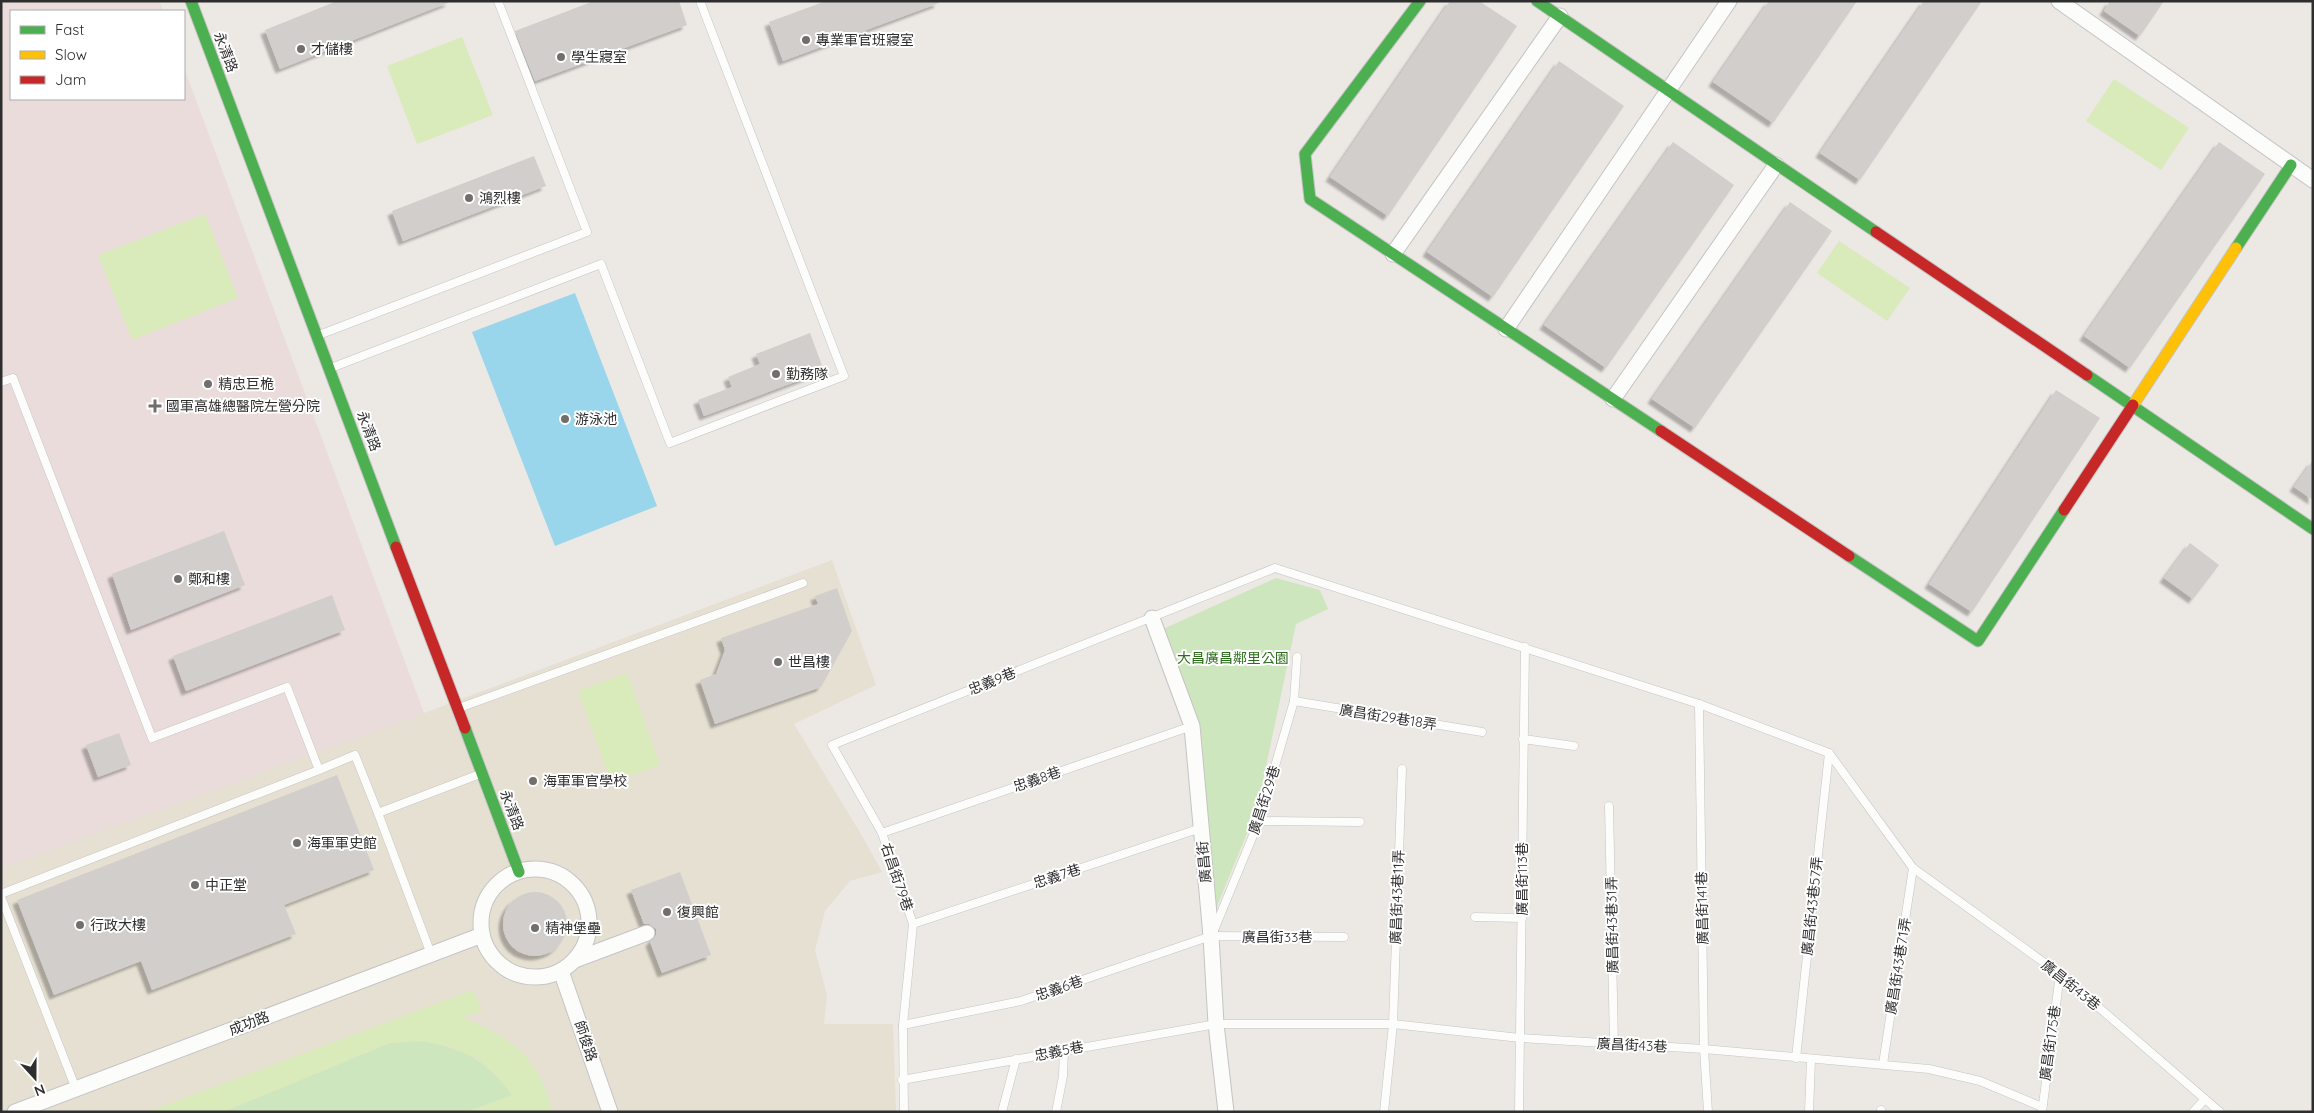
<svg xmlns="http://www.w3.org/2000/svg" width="2314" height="1113" viewBox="0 0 2314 1113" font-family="Quicksand,'Noto Sans TC',sans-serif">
<defs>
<filter id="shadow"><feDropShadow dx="-4.5" dy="4.5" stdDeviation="1" flood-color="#0004"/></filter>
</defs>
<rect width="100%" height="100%" fill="#ece8e4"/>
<!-- education -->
<path fill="#e6e0d3" d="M832,560L876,685L794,724L864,839L882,872L850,881L825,911L815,950L827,995L824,1024H893L896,1112H1V868L424,713Z"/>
<!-- medical -->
<path fill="#e9dcdb" d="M1,1H159L163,11H11V99H184V68L424,713L1,868Z"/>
<!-- green -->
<g fill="#cee6be">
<path d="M1276,578L1320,590L1328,609L1296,624L1257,809L1215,911L1198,724L1163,629Z"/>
<path d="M422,1041C467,1050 484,1059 512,1095L467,1112H223L390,1043Z"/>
</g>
<!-- pitch -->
<g fill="#d9eabb">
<path d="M462,37L493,115L417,144L387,66Z"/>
<path d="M2114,79L2189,128L2161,170L2086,121Z"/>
<path d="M205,214L238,298L132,340L98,255Z"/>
<path d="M1839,241L1910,288L1887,321L1817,273Z"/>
<path d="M627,673L660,765L611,782L578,691Z"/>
<path d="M473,990L482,1010L463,1018C513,1038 539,1058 553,1112H467L512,1095L497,1076L477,1059L452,1047L422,1041L390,1043L223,1112H147Z"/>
</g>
<!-- water -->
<path fill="#99d6ec" d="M575,293L657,506L555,546L472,332Z"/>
<!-- building -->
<g fill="#d1cecb" filter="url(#shadow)">
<path d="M337,1H450V2L280,69L265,30Z"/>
<path d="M594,1H679L687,25L535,81L515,31Z"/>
<path d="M826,1H938L939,3L783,61L769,22Z"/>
<path d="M1450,1H1479L1517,26L1388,216L1330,177Z"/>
<path d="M1769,1H1857L1773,123L1713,82Z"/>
<path d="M1924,1H1982L1860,180L1820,153Z"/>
<path d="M2110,1H2164L2140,36L2104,11Z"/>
<path d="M1559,61L1624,106L1493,297L1427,252Z"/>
<path d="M1673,142L1734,185L1606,368L1544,325Z"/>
<path d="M2219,142L2265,174L2130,368L2084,336Z"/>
<path d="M534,156L546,186L403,241L392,211Z"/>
<path d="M1790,202L1832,231L1695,428L1652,399Z"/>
<path d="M810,333L824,371L704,416L698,400L732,387L728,377L760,364L756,354Z"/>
<path d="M2056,390L2100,418L1972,612L1929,584Z"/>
<path d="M2313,460V500L2294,487Z"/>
<path d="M224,531L245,585L131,630L112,574Z"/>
<path d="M2190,543L2219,565L2193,599L2164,578Z"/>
<path d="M837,588L852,631L821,687L715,724L700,680L716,674L725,650L721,638L818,604L815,596Z"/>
<path d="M332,595L345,630L186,691L173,656Z"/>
<path d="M119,733L131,765L98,777L86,745Z"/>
<path d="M337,775L374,870L284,905L296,934L152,990L141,961L54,995L17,900Z"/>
<path d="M680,872L711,955L662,973L650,942L656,935V929L649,924H644L631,890Z"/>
<circle cx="535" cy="924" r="32"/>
</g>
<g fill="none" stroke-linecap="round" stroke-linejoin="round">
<!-- lane casing -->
<g stroke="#c5c4c5" stroke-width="9">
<g id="lane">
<path d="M319,335L587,232L498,1"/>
<path d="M331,368L601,264L670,443L844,376L700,1"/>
<path d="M1,382L13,378L152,738L287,687L319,770L355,755L378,813L480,774"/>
<path d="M1294,701L1482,732"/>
<path d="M1699,704L1704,1049L1708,1112"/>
<path d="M459,708L803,583"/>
<path d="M1523,739L1574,746"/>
<path d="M1609,806L1614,1045"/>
<path d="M378,813L431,954"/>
<path d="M1259,821L1360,822"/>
<path d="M882,833L1192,726"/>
<path d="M1,894L319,770"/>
<path d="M1,897L76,1089"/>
<path d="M1475,917L1522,918"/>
<path d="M913,924L1201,828"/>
<path d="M1214,930L1259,821L1294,701L1297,657"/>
<path d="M903,1025L1021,1001L1211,936L1344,937"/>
<path d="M1796,1058L1829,753"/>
<path d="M1883,1064L1913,868"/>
<path d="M902,1080L1216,1024H1393L1520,1038L1704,1049L1929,1069L1980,1081L2042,1107"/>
<path d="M904,1112L903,1025L913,924L882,833L832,745L1275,568L1699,704L1829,753L1913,868L2060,974L2220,1112"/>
<path d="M1002,1112L1016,1059"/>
<path d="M1056,1112L1063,1076L1064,1050"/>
<path d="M1384,1112L1393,1024L1402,769"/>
<path d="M1519,1112L1525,647"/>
<path d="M1809,1112L1811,1059"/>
<path d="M1881,1112V1110"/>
<path d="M2042,1112L2060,974"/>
<path d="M2193,1112L2205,1099"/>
</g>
</g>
<!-- street casing -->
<g stroke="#c5c4c5" stroke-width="17">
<g id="street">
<path d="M2059,1L2313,180"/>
<path d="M1393,254L1560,16"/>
<path d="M1506,329L1729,1"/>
<path d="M1613,399L1776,165"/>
<path d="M1152,618L1192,726L1211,936L1216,1024L1226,1112"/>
<circle cx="535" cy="923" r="54"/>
<path d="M575,960L647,933"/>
<path d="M561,971L610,1112"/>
<path d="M15,1112L482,935"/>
</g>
</g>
<!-- fast casing -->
<g stroke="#c5c4c5" stroke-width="13">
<g id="fast">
<path d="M191,1L396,547"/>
<path d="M1420,1L1305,154L1310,199L1661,431"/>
<path d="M1537,1L1876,232"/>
<path d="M2236,248L2291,165"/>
<path d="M2087,375L2313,529"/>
<path d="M1849,556L1978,641L2064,510"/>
<path d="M465,728L519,872"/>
</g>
</g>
<!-- slow casing -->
<g stroke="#c5c4c5" stroke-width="13">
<path id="slow" d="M2133,405L2236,248"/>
</g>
<!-- jam casing -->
<g stroke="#c5c4c5" stroke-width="13">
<g id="jam">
<path d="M1876,232L2087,375"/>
<path d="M1661,431L1849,556"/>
<path d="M2064,510L2133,405"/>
<path d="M396,547L465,728"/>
</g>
</g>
<!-- lane -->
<use href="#lane" stroke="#fcfcfb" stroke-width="8"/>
<!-- street -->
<use href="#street" stroke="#fcfcfb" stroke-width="15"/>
<!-- fast -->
<use href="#fast" stroke="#4caf50" stroke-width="11"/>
<!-- slow -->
<use href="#slow" stroke="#ffc107" stroke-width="11"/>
<!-- jam -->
<use href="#jam" stroke="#c62828" stroke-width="11"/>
</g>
<!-- markers -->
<g fill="#706f6e" stroke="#fff" stroke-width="2">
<circle cx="806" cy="40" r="5"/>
<circle cx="301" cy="49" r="5"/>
<circle cx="561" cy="57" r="5"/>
<circle cx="469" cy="198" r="5"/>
<circle cx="776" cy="374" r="5"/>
<circle cx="208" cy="384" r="5"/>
<path d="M152.5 398.5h5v5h5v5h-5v5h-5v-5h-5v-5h5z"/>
<circle cx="565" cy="419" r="5"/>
<circle cx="178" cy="579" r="5"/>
<circle cx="778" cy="662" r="5"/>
<circle cx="533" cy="781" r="5"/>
<circle cx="297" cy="843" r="5"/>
<circle cx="195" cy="885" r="5"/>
<circle cx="667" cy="912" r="5"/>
<circle cx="80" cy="925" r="5"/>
<circle cx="535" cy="928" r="5"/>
</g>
<g text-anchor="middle" stroke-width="4" stroke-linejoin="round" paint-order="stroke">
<!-- poi labels -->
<g font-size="14" fill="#2e2e2e" stroke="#fff" text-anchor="start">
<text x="816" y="45">專業軍官班寢室</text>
<text x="311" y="54">才儲樓</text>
<text x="571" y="62">學生寢室</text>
<text x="479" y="203">鴻烈樓</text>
<text x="786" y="379">勤務隊</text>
<text x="218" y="389">精忠巨桅</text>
<text x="166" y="411">國軍高雄總醫院左營分院</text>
<text x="575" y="424">游泳池</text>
<text x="188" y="584">鄭和樓</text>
<text x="788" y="667">世昌樓</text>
<text x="543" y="786">海軍軍官學校</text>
<text x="307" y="848">海軍軍史館</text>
<text x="205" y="890">中正堂</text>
<text x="677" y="917">復興館</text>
<text x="90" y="930">行政大樓</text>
<text x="545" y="933">精神堡壘</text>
</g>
<!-- street labels -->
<g font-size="14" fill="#2e2e2e" stroke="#fff">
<text transform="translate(226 52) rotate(69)" y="5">永清路</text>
<text transform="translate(369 431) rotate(69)" y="5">永清路</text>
<text transform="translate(992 681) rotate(-22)" y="5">忠義9巷</text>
<text transform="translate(1388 717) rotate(9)" y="5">廣昌街29巷18弄</text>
<text transform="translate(1037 779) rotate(-19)" y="5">忠義8巷</text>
<text transform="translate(1264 800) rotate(-72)" y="5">廣昌街29巷</text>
<text transform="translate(512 810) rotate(69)" y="5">永清路</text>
<text transform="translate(1204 862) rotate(-95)" y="5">廣昌街</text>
<text transform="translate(1057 876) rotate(-18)" y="5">忠義7巷</text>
<text transform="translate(897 877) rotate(71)" y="5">右昌街79巷</text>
<text transform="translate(1522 879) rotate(-90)" y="5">廣昌街113巷</text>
<text transform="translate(1397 897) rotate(-88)" y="5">廣昌街43巷11弄</text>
<text transform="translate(1812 906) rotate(-84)" y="5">廣昌街43巷57弄</text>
<text transform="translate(1702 908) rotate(-91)" y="5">廣昌街141巷</text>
<text transform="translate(1612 925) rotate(-91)" y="5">廣昌街43巷31弄</text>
<text x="1277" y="942">廣昌街33巷</text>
<text transform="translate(1898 966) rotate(-81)" y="5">廣昌街43巷71弄</text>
<text transform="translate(2071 985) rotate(39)" y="5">廣昌街43巷</text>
<text transform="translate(1059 988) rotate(-19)" y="5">忠義6巷</text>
<text transform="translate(249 1023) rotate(-21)" y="5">成功路</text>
<text transform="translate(586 1041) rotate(71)" y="5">師俊路</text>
<text transform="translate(2050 1043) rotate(-82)" y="5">廣昌街175巷</text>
<text transform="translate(1632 1045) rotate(3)" y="5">廣昌街43巷</text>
<text transform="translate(1059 1051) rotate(-11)" y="5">忠義5巷</text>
</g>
<!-- park labels -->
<g font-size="14" fill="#2c6e1b" stroke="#fff">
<text x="1233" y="663">大昌廣昌鄰里公園</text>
</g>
</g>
<!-- border -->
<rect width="2314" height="1113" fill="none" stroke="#2e2e2e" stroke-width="5"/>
<!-- legend -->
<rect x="10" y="10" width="175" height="90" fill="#ffffff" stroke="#ababab"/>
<rect x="20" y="26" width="25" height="8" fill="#4caf50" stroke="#ababab"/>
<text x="55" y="35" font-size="15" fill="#2e2e2e">Fast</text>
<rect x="20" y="51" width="25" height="8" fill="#ffc107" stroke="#ababab"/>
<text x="55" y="60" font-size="15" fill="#2e2e2e">Slow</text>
<rect x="20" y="76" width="25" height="8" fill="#c62828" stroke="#ababab"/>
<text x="55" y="85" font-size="15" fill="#2e2e2e">Jam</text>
<!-- north arrow -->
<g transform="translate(35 1078) rotate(159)" stroke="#ffffff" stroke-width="4" paint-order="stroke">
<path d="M0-4L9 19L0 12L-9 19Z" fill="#2e2e2e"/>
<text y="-8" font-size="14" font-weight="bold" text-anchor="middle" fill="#2e2e2e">N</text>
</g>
</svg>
